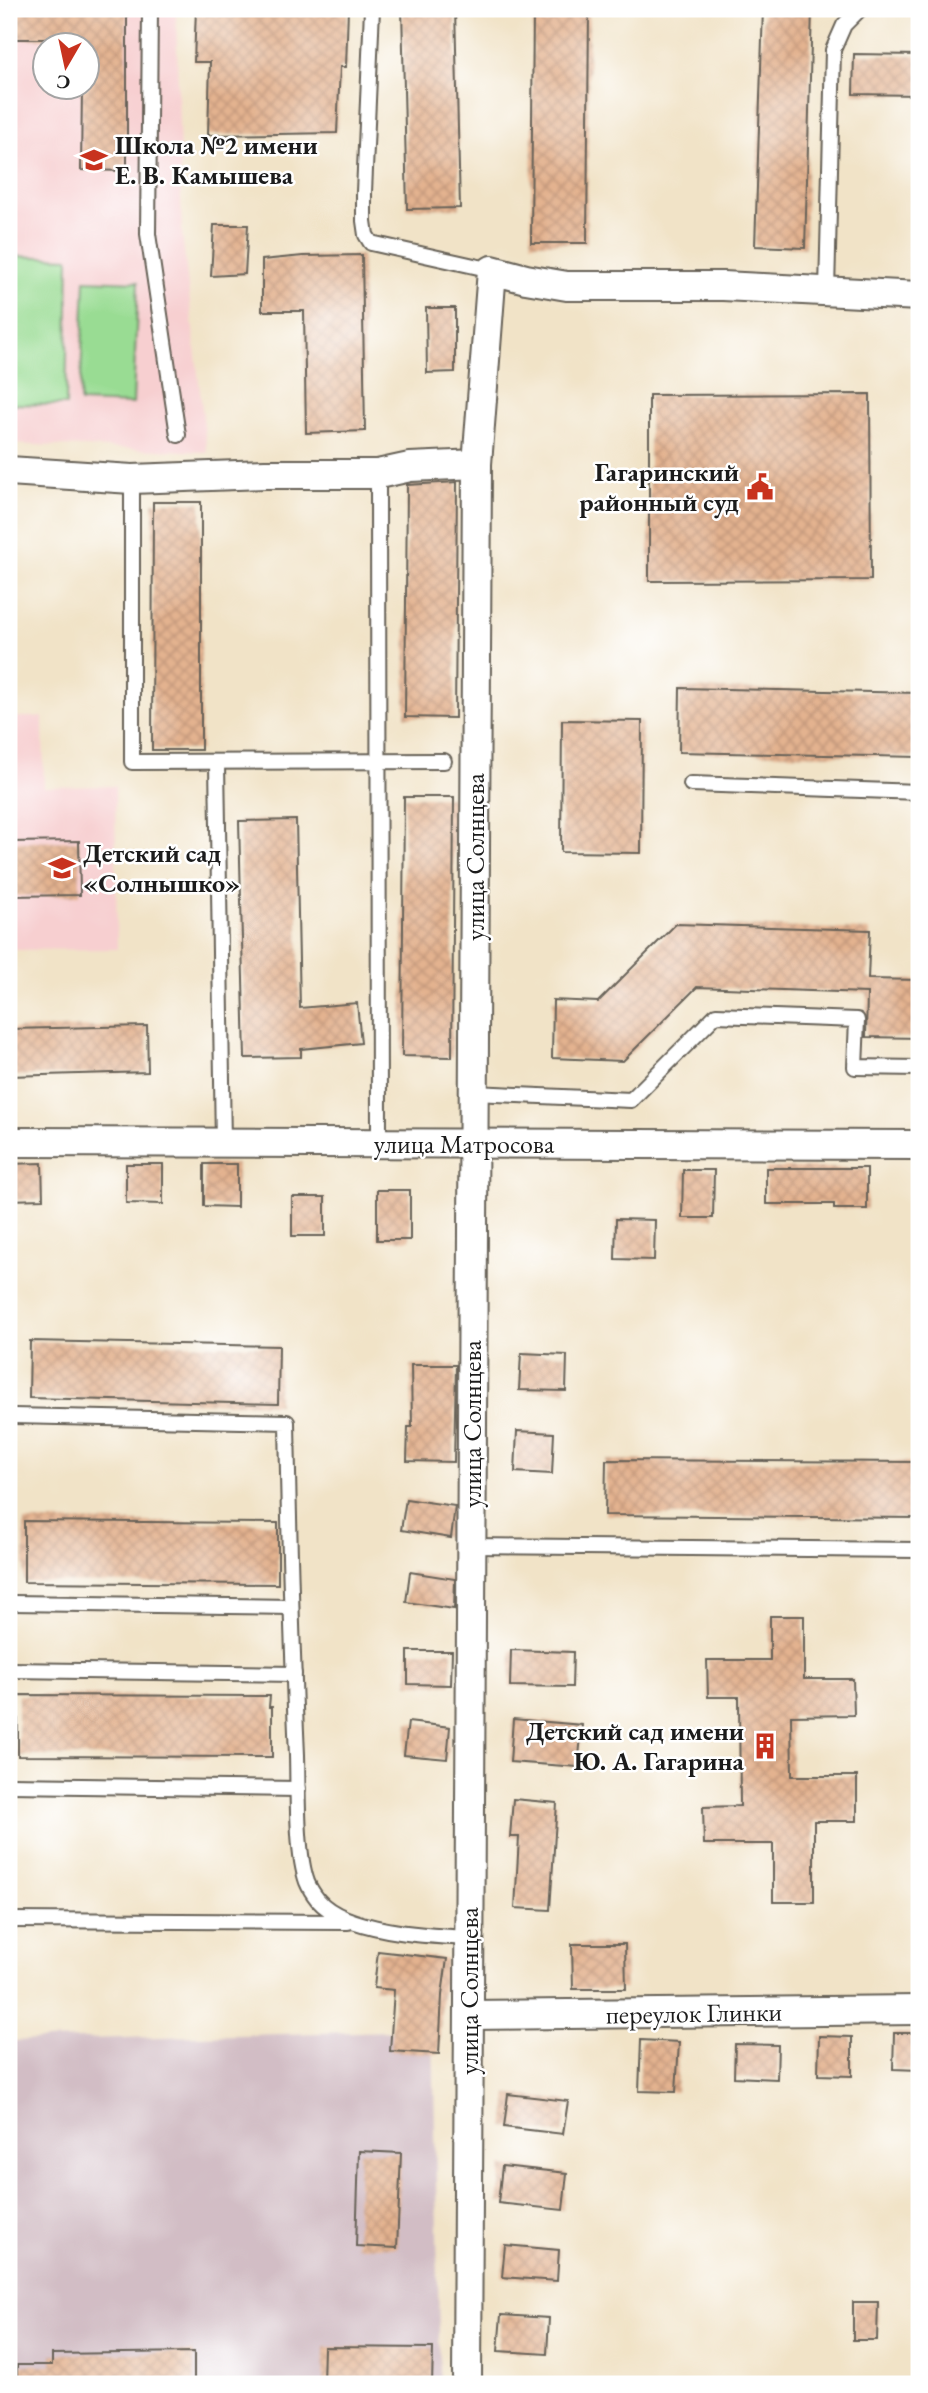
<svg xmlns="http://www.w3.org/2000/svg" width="928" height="2393" viewBox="0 0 928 2393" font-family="'EB Garamond',serif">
<defs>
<pattern id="building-cross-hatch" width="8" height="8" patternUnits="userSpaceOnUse" patternTransform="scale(1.75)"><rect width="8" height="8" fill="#e3b28f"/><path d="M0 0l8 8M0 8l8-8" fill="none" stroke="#c2987b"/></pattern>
</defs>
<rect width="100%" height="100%" fill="#fff"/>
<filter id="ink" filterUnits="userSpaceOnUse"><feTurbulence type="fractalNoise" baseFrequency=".0143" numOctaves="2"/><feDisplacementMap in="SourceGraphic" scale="14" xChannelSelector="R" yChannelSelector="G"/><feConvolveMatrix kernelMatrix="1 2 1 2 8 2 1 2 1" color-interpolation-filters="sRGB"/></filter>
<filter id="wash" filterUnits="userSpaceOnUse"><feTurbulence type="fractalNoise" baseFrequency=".00686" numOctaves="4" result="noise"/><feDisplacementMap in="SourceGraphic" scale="28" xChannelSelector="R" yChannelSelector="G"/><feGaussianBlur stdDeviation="1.57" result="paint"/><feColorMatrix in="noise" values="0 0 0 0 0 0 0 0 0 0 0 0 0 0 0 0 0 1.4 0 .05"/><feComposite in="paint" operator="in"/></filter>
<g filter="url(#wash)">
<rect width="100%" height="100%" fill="#f1e3c7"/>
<!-- built -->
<g fill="#f7cfd0" fill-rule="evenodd">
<path d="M9,9H176L182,233L207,452L9,444ZM46,46H88V88H46Z"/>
<path d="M9,717H43L44,787L115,786L117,949L9,950Z"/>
</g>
<!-- industrial -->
<path fill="#d2bdc5" d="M433,2030L440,2384H9V2041Z"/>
<!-- pitch -->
<g fill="#99dc93" stroke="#5a7c58" stroke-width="2">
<path d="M9,256L69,258L66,405L9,404Z"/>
<path d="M85,280L138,282L133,404L80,402Z"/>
</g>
<g id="blocks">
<!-- building -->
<g fill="url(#building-cross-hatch)">
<path d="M9,9L127,10V171L81,170L82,88H88V46H82V39H9Z"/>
<path d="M196,9H348L346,67H340L337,133L208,135L210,62H194Z"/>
<path d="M402,9H455L460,208L407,209Z"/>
<path d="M533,9H589L587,243H531Z"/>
<path d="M763,9H812L805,248L755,246Z"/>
<path d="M854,54L919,55V95L853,94Z"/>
<path d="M214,225H248L245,274L211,276Z"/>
<path d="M362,255L365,431L306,433L304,311H262V260L303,256Z"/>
<path d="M426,308H455V372L427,373Z"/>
<path d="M870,394L871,580L649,581V395Z"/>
<path d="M457,482L455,718L405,717L407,485Z"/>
<path d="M153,502H201V750H152Z"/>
<path d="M680,688L919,693V757L679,752Z"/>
<path d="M562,720L642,721L641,853L561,852Z"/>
<path d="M404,797H454L452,1057L402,1056Z"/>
<path d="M296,820L300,1008L357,1003L361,1043L301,1049V1057L245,1058L239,821Z"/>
<path d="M79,841L80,895L9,896V842Z"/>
<path d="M676,924L870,930L868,979L919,980V1038L866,1037L867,993L697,987L623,1061L552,1058L553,1000L598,1002Z"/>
<path d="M147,1026L148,1072L9,1076V1029Z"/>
<path d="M42,1163L43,1199L9,1200V1164Z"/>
<path d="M126,1164H163V1204L126,1203Z"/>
<path d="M204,1164H237V1207L204,1206Z"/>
<path d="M766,1168H867V1209H834V1204H766Z"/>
<path d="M683,1170H714L713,1218H682Z"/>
<rect x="377" y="1190" width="33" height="50"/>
<rect x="292" y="1197" width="33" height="39"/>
<path d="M616,1219L655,1220L654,1260L615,1259Z"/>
<path d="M30,1341L279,1346L278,1404L29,1398Z"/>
<path d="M521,1353L567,1355L566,1391L519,1390Z"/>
<path d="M411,1365H456L454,1462L407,1461L408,1427H412Z"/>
<path d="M517,1431L554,1433L552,1474L515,1472Z"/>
<path d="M606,1460L919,1462V1518L605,1515Z"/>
<path d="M406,1499L455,1506L451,1538L401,1530Z"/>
<path d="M24,1521L278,1523V1584L24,1582Z"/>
<path d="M410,1572L455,1579L454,1609L406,1602Z"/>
<path d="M770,1616H804V1679H853L854,1715L791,1716L792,1776H857V1821H814V1902H773V1844H704L703,1807L740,1806L739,1697H708L707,1660H770Z"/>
<path d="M511,1650L573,1652L572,1687L510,1686Z"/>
<path d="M408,1651H452L451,1685L408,1684Z"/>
<path d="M18,1695L270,1696L269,1707H272V1757L18,1756Z"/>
<path d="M513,1719L582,1725L578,1767L510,1762Z"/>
<path d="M408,1722L450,1727L447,1759L404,1755Z"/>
<path d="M513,1799L557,1803L550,1910L515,1908L519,1837H510Z"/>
<path d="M572,1944H625L626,1989H573Z"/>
<path d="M378,1951L447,1959L442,1995L439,2054L390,2051L394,1990L374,1988Z"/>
<path d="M894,2033H919V2070L893,2069Z"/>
<path d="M819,2036L852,2037V2076L818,2075Z"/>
<path d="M641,2040L679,2042L676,2092L639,2091Z"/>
<path d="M735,2044L778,2045L777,2079L734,2077Z"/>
<path d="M508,2094L568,2101L563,2134L504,2127Z"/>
<path d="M359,2151L401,2153L397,2248L356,2246Z"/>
<path d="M502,2166L567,2173L563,2210L498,2203Z"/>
<path d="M505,2245L559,2250L557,2281L502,2277Z"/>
<path d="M853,2302H878L877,2340H853Z"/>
<path d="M501,2315L549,2318L547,2354L498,2351Z"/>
<path d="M324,2347L433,2348L432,2384H323Z"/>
<path d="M194,2352V2384H17V2365H52V2354Z"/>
</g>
</g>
</g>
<g filter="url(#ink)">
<use href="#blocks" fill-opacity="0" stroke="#676258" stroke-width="2"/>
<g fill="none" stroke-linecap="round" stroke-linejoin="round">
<!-- lane casing -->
<g stroke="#676258" stroke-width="18">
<g id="lane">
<path d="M150,9L148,234L178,435"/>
<path d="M372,9L364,192V221L366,235L371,243L492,270"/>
<path d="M827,290L833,50L844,25L860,9"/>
<path d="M378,474L379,1143"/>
<path d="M132,479V762L444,761"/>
<path d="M217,763L223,1143"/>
<path d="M691,784L919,792"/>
<path d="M474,1093L631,1100L716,1015L857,1020L855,1067L919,1068"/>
<path d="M13,1416L287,1422C289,1533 292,1644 297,1755C298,1789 296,1852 307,1882C309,1887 314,1895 318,1900C345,1932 430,1936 469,1938"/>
<path d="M471,1546L919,1550"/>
<path d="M12,1603L291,1607"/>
<path d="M9,1670L294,1674"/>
<path d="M9,1785L298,1789"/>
<path d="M9,1920L348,1922"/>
</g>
</g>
<!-- street casing -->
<g stroke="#676258" stroke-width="32">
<g id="street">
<path d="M9,471L132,479L265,474H378L410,467L477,464"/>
<path d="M9,1142L919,1145"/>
<path d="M469,2015L919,2010"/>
<path d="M467,2384L477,464L492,270L526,279L567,286H723L919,296"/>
</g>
</g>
<!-- lane -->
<use href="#lane" stroke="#fff" stroke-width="14"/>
<!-- street -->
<use href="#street" stroke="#fff" stroke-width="28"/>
</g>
</g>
<!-- icons -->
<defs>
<g id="school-bare" transform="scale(2.1)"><path d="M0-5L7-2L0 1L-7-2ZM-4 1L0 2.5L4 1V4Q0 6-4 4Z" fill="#c8321e" stroke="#fff" stroke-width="2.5" paint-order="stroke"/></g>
<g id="civic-bare" transform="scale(2.1)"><path d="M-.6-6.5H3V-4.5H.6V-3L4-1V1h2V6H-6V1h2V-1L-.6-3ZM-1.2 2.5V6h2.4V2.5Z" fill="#c8321e" stroke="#fff" stroke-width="2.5" paint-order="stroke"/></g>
<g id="building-bare" transform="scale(2.1)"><path d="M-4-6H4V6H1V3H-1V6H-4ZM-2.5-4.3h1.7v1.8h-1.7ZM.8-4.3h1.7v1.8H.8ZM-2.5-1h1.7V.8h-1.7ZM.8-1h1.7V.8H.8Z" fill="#c8321e" stroke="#fff" stroke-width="2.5" paint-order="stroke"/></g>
</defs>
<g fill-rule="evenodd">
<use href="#school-bare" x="94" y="160"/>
<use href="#civic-bare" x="760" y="487"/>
<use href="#school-bare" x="62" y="868"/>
<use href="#building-bare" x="765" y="1746"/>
</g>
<g text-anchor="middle" stroke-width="5" stroke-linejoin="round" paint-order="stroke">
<!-- poi labels -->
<g font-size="26" font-weight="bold" fill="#1c1c1c" stroke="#fff" text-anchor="start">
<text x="115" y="154">Школа №2 имени<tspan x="115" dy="30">Е. В. Камышева</tspan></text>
<text x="739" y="481" text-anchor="end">Гагаринский<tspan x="739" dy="30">районный суд</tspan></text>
<text x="83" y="862">Детский сад<tspan x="83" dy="30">«Солнышко»</tspan></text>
<text x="744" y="1740" text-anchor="end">Детский сад имени<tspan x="744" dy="30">Ю. А. Гагарина</tspan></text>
</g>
<!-- street labels -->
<g font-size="26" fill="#1c1c1c" stroke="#fff">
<text transform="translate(475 857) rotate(-90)" y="9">улица Солнцева</text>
<text x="464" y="1153">улица Матросова</text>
<text transform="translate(472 1424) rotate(-90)" y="9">улица Солнцева</text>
<text transform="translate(469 1991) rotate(-90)" y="9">улица Солнцева</text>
<text transform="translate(694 2013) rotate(-1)" y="9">переулок Глинки</text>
</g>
</g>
<!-- margin -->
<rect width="928" height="2393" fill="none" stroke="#fff" stroke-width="35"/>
<!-- north arrow -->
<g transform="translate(66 66) rotate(189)"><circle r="33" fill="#ffffff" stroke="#a4a4a4" stroke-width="2"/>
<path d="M0-5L12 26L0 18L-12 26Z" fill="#c8321e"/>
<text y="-10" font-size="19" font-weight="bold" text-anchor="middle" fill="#1c1c1c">С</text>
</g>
</svg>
